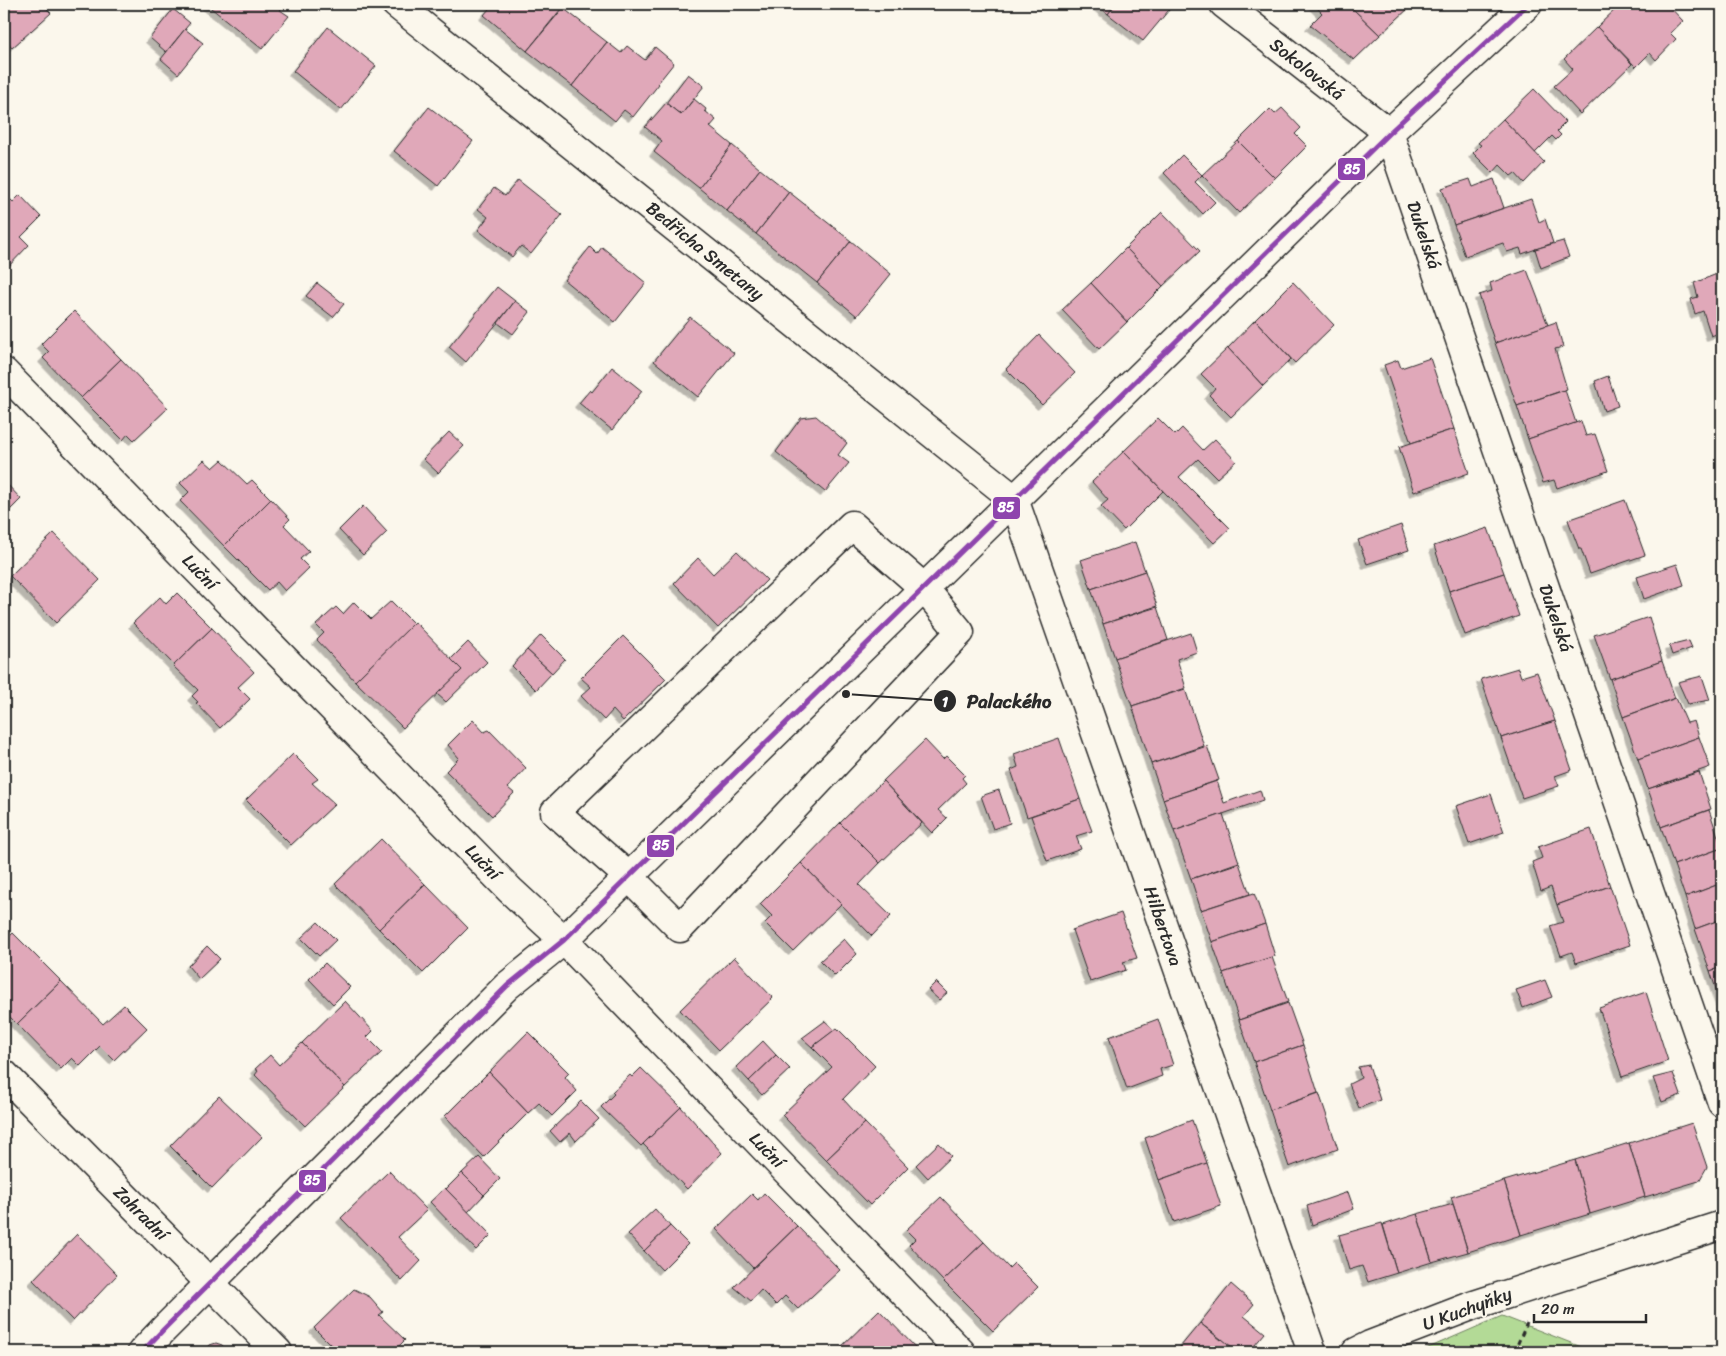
<svg xmlns="http://www.w3.org/2000/svg" width="1726" height="1356" viewBox="0 0 1726 1356" font-family="Sriracha,sans-serif">
<defs>
<filter id="shadow"><feDropShadow dx="-4.5" dy="4.5" stdDeviation="0" flood-color="#0004"/></filter>
</defs>
<rect width="100%" height="100%" fill="#fbf7ec"/>
<filter id="ink" filterUnits="userSpaceOnUse"><feTurbulence type="fractalNoise" baseFrequency=".02" numOctaves="2"/><feDisplacementMap in="SourceGraphic" scale="10" xChannelSelector="R" yChannelSelector="G"/><feConvolveMatrix kernelMatrix="1 2 1 2 8 2 1 2 1" color-interpolation-filters="sRGB"/></filter>
<g filter="url(#ink)">
<!-- green -->
<path fill="#b3da96" stroke="#6f8260" d="M1502,1316L1594,1352H1419Z"/>
<!-- building -->
<g fill="#e0a8b9" stroke="#2b2b2b" filter="url(#shadow)">
<path d="M4,4H42L51,13L12,48L4,39Z"/>
<path d="M206,4H286L280,10L289,16L262,49Z"/>
<path d="M493,4H565L527,51L484,15Z"/>
<path d="M1096,4H1116L1108,14Z"/>
<path d="M1116,4H1174L1143,41L1108,14Z"/>
<path d="M1313,4H1348L1380,35L1354,60L1310,25L1322,13Z"/>
<path d="M1348,4H1409L1411,6L1380,35Z"/>
<path d="M1621,4H1650L1654,8L1658,4H1667L1683,21L1670,33L1676,39L1656,60L1650,53L1636,67L1597,27Z"/>
<path d="M563,8L607,42L572,86L527,51Z"/>
<path d="M173,9L190,23L166,52L150,38Z"/>
<path d="M328,27L376,66L341,110L293,71Z"/>
<path d="M1597,27L1632,64L1580,114L1554,86L1573,69L1564,59Z"/>
<path d="M185,29L203,43L178,74L161,59Z"/>
<path d="M607,42L621,53L627,46L645,60L655,47L674,63L658,83L659,84L633,117L624,110L615,121L572,86Z"/>
<path d="M688,74L704,86L681,115L666,103Z"/>
<path d="M1534,89L1566,122L1557,131L1561,135L1556,140L1552,136L1535,153L1503,119Z"/>
<path d="M694,99L706,109L705,111L716,120L710,127L732,145L699,188L654,152L662,141L645,127L666,103L681,115Z"/>
<path d="M429,107L473,141L438,186L394,151Z"/>
<path d="M1282,108L1301,128L1295,134L1307,146L1275,178L1238,141L1270,109L1275,114Z"/>
<path d="M1503,119L1544,162L1524,183L1515,173L1511,176L1500,165L1493,173L1473,153L1481,145L1478,143Z"/>
<path d="M1238,141L1275,178L1239,213L1202,175Z"/>
<path d="M732,145L760,169L727,211L699,188Z"/>
<path d="M1182,155L1202,175L1195,182L1215,202L1203,214L1164,173Z"/>
<path d="M760,169L789,192L756,234L727,211Z"/>
<path d="M1470,179L1473,187L1494,179L1504,208L1454,225L1442,188Z"/>
<path d="M518,180L562,215L531,254L521,246L512,257L478,230L488,217L478,209L494,188L505,196Z"/>
<path d="M789,192L851,241L817,283L756,234Z"/>
<path d="M4,193L13,202L20,195L41,217L21,237L29,245L4,271Z"/>
<path d="M1531,199L1539,222L1545,219L1553,243L1522,254L1520,248L1507,252L1503,243L1465,256L1454,225Z"/>
<path d="M1162,212L1200,251L1163,286L1126,248Z"/>
<path d="M851,241L891,274L857,316L817,283Z"/>
<path d="M1563,241L1569,257L1541,268L1535,249Z"/>
<path d="M590,247L597,254L602,247L646,283L615,322L564,280Z"/>
<path d="M1126,248L1163,286L1127,322L1091,283Z"/>
<path d="M1527,270L1548,325L1495,343L1479,295L1492,291L1490,283Z"/>
<path d="M1722,272V332L1711,336L1703,311L1695,314L1691,299L1698,297L1694,283Z"/>
<path d="M1293,282L1334,325L1295,363L1255,320Z"/>
<path d="M317,283L344,304L333,317L306,296Z"/>
<path d="M1091,283L1127,322L1099,349L1062,310Z"/>
<path d="M497,287L515,301L466,362L449,347Z"/>
<path d="M515,301L530,312L513,334L498,323Z"/>
<path d="M74,311L121,359L81,398L43,358L49,352L41,344Z"/>
<path d="M690,317L734,353L698,397L654,361Z"/>
<path d="M1255,320L1291,359L1263,386L1228,348Z"/>
<path d="M1556,322L1563,347L1555,349L1567,389L1517,406L1495,343Z"/>
<path d="M1039,335L1075,373L1042,405L1006,369Z"/>
<path d="M1228,348L1263,386L1231,417L1209,395L1215,388L1201,374Z"/>
<path d="M1430,358L1454,429L1411,443L1384,365L1398,360L1401,368Z"/>
<path d="M121,359L168,408L134,440L128,434L123,440L81,398Z"/>
<path d="M612,367L642,391L612,430L579,403L590,390L592,392Z"/>
<path d="M1608,376L1618,406L1604,411L1595,381Z"/>
<path d="M1565,390L1576,423L1528,439L1517,406Z"/>
<path d="M816,416L847,443L838,455L849,463L825,492L776,452L801,418Z"/>
<path d="M1158,418L1175,435L1182,428L1203,450L1215,439L1236,461L1217,478L1198,459L1179,477L1230,528L1214,543L1124,451Z"/>
<path d="M1581,421L1586,436L1595,434L1608,471L1557,488L1554,480L1543,483L1528,439Z"/>
<path d="M1454,429L1469,473L1414,492L1399,447Z"/>
<path d="M449,432L464,446L438,473L423,459Z"/>
<path d="M1124,451L1163,491L1124,530L1101,506L1108,500L1092,482Z"/>
<path d="M204,460L213,468L222,460L247,484L252,480L271,499L224,546L180,501L189,492L180,483Z"/>
<path d="M4,481L21,499L4,516Z"/>
<path d="M271,499L290,519L284,525L309,551L300,559L309,568L285,591L277,582L268,590L224,546Z"/>
<path d="M1625,500L1645,555L1590,574L1581,549H1579L1568,520Z"/>
<path d="M363,506L387,532L363,555L339,530Z"/>
<path d="M1401,525L1409,550L1367,564L1358,540Z"/>
<path d="M1488,528L1504,573L1449,591L1434,546Z"/>
<path d="M54,533L100,580L56,623L10,576Z"/>
<path d="M1135,542L1145,571L1091,589L1081,560Z"/>
<path d="M737,551L767,580L718,628L674,583L698,558L713,574Z"/>
<path d="M1677,564L1684,585L1644,599L1637,577Z"/>
<path d="M1145,571L1157,606L1103,624L1091,589Z"/>
<path d="M1504,573L1519,616L1465,635L1449,591Z"/>
<path d="M177,593L212,628L174,665L133,623L160,597L166,604Z"/>
<path d="M391,601L414,624L355,681L317,640L324,633L316,625L336,607L343,614L354,602L371,619Z"/>
<path d="M1157,607L1168,640L1115,658L1103,624Z"/>
<path d="M1649,617L1662,661L1610,679L1594,635Z"/>
<path d="M415,622L462,670L403,728L355,681Z"/>
<path d="M212,628L254,672L238,687L250,699L220,728L196,703L198,702L192,696L198,690L173,666Z"/>
<path d="M1191,633L1197,652L1177,659L1186,688L1132,706L1115,658Z"/>
<path d="M541,635L565,659L552,673L527,650Z"/>
<path d="M623,636L666,679L623,721L613,710L604,720L581,696L591,687L581,678Z"/>
<path d="M1689,641L1692,648L1672,655L1669,646Z"/>
<path d="M468,642L487,662L446,702L437,694L462,670L451,659Z"/>
<path d="M527,650L552,673L536,690L512,666Z"/>
<path d="M1662,661L1675,698L1623,717L1610,679Z"/>
<path d="M1518,668L1521,677L1537,672L1555,721L1501,738L1481,679Z"/>
<path d="M1702,676L1710,700L1688,704L1678,682Z"/>
<path d="M1185,689L1204,746L1151,764L1132,706Z"/>
<path d="M1676,698L1687,723L1694,721L1699,737L1638,759L1623,717Z"/>
<path d="M473,720L484,732L489,730L526,768L508,788L514,793L492,816L446,771L459,758L448,745Z"/>
<path d="M1555,721L1572,770L1555,776L1559,786L1522,798L1501,738Z"/>
<path d="M1699,737L1710,767L1648,789L1638,759Z"/>
<path d="M1059,738L1080,799L1027,817L1011,770L1018,767L1014,754Z"/>
<path d="M925,740L943,759L946,756L965,775L962,778L966,783L938,810L947,818L932,833L883,781Z"/>
<path d="M1207,746L1219,780L1163,799L1151,764Z"/>
<path d="M293,754L318,779L312,783L335,804L291,845L246,800Z"/>
<path d="M1699,772L1711,809L1661,827L1648,789Z"/>
<path d="M883,781L922,823L880,863L840,823Z"/>
<path d="M1217,781L1224,803L1260,790L1263,800L1174,831L1163,799Z"/>
<path d="M999,790L1010,823L993,829L981,796Z"/>
<path d="M1491,794L1504,832L1469,844L1456,806Z"/>
<path d="M1080,799L1092,831L1076,836L1081,849L1047,861L1031,816Z"/>
<path d="M1709,810L1722,848L1674,865L1661,827Z"/>
<path d="M1223,814L1239,862L1191,879L1174,831Z"/>
<path d="M840,823L880,863L859,885L891,916L872,936L801,863Z"/>
<path d="M1591,829L1610,886L1557,905L1551,887L1541,891L1532,862L1542,858L1538,847Z"/>
<path d="M381,839L425,884L379,929L335,884Z"/>
<path d="M1722,848V883L1685,897L1674,865Z"/>
<path d="M801,863L841,904L793,951L765,923L772,916L760,904Z"/>
<path d="M1239,863L1250,894L1201,910L1191,879Z"/>
<path d="M1722,883V919L1695,929L1685,897Z"/>
<path d="M425,884L468,928L423,973L379,929Z"/>
<path d="M1610,886L1630,945L1576,963L1572,952L1561,956L1550,926L1563,922L1557,905Z"/>
<path d="M1254,893L1265,924L1212,942L1201,910Z"/>
<path d="M1121,913L1137,958L1123,962L1126,970L1090,982L1072,930Z"/>
<path d="M1722,919V967L1710,971L1695,929Z"/>
<path d="M318,922L336,940L319,956L301,938Z"/>
<path d="M1265,924L1275,956L1223,973L1212,942Z"/>
<path d="M13,933L61,981L17,1024L4,1011V942Z"/>
<path d="M844,939L857,954L835,976L820,961Z"/>
<path d="M207,946L220,959L199,979L188,966Z"/>
<path d="M734,957L773,998L719,1050L680,1010Z"/>
<path d="M1272,957L1288,1002L1239,1020L1223,973Z"/>
<path d="M325,963L350,987L333,1004L309,979Z"/>
<path d="M1722,967V1007L1710,971Z"/>
<path d="M1545,980L1552,997L1523,1008L1516,990Z"/>
<path d="M61,981L103,1024L124,1005L147,1028L114,1060L100,1046L80,1066L72,1058L61,1069L17,1024Z"/>
<path d="M936,982L947,993L939,1000L928,990Z"/>
<path d="M1646,992L1668,1061L1622,1077L1599,1008Z"/>
<path d="M345,1001L373,1031L367,1037L382,1052L345,1087L302,1043Z"/>
<path d="M1288,1003L1303,1045L1254,1062L1239,1020Z"/>
<path d="M1158,1019L1173,1065L1160,1069L1162,1076L1127,1089L1109,1037Z"/>
<path d="M825,1021L835,1030L812,1047L802,1038Z"/>
<path d="M837,1028L875,1066L843,1099L865,1123L826,1160L782,1115L832,1067L812,1047Z"/>
<path d="M528,1032L569,1073L565,1077L577,1091L552,1116L539,1103L528,1113L489,1072Z"/>
<path d="M763,1041L776,1055L749,1081L736,1067Z"/>
<path d="M302,1043L345,1087L305,1126L255,1075L258,1071L255,1069L270,1055L279,1065Z"/>
<path d="M1303,1045L1318,1093L1270,1110L1254,1062Z"/>
<path d="M776,1055L790,1069L762,1095L749,1081Z"/>
<path d="M1369,1065L1380,1100L1359,1108L1349,1084L1361,1078L1358,1067Z"/>
<path d="M641,1068L681,1107L641,1146L601,1107L614,1094L612,1092L630,1075L632,1077Z"/>
<path d="M489,1072L528,1113L484,1157L445,1116Z"/>
<path d="M1673,1073L1681,1095L1662,1102L1653,1078Z"/>
<path d="M1319,1093L1338,1149L1289,1167L1270,1110Z"/>
<path d="M219,1096L262,1137L212,1188L170,1146Z"/>
<path d="M581,1101L599,1119L576,1141L570,1133L560,1142L550,1131Z"/>
<path d="M681,1107L722,1153L687,1189L643,1144Z"/>
<path d="M1192,1120L1207,1163L1159,1180L1145,1138Z"/>
<path d="M865,1123L908,1167L870,1205L826,1160Z"/>
<path d="M1692,1123L1707,1167L1699,1181L1645,1197L1629,1143Z"/>
<path d="M939,1143L951,1156L928,1178L916,1165Z"/>
<path d="M1629,1143L1645,1197L1590,1214L1575,1160Z"/>
<path d="M479,1157L500,1179L484,1195L462,1173Z"/>
<path d="M1575,1160L1590,1214L1521,1235L1504,1181Z"/>
<path d="M1207,1163L1221,1206L1174,1222L1159,1180Z"/>
<path d="M389,1171L427,1210L398,1237L421,1261L402,1281L341,1218Z"/>
<path d="M462,1173L484,1195L468,1212L446,1189Z"/>
<path d="M1504,1181L1521,1235L1468,1252L1451,1197Z"/>
<path d="M445,1188L491,1235L476,1250L430,1202Z"/>
<path d="M1348,1192L1354,1209L1312,1225L1307,1206Z"/>
<path d="M764,1193L797,1226L753,1268L716,1229L752,1194L758,1200Z"/>
<path d="M941,1197L984,1242L943,1281L909,1245L915,1239L906,1230Z"/>
<path d="M1453,1204L1468,1252L1432,1262L1417,1214Z"/>
<path d="M655,1209L670,1226L644,1251L628,1234Z"/>
<path d="M1417,1214L1432,1262L1397,1273L1383,1225Z"/>
<path d="M1382,1223L1397,1273L1368,1282L1362,1266L1349,1270L1339,1235Z"/>
<path d="M670,1226L688,1244L662,1270L644,1251Z"/>
<path d="M797,1226L840,1270L798,1309L785,1296L776,1305L761,1290L751,1301L734,1287Z"/>
<path d="M77,1234L117,1275L73,1321L33,1280Z"/>
<path d="M984,1242L1009,1268L1014,1263L1038,1287L993,1331L943,1281Z"/>
<path d="M1231,1284L1254,1304L1244,1316L1265,1333L1249,1352H1238L1200,1323Z"/>
<path d="M354,1289L370,1297L383,1312L379,1315L405,1340L393,1352H338L314,1328Z"/>
<path d="M879,1310L920,1352H836Z"/>
<path d="M1200,1323L1221,1340L1222,1339L1238,1352H1176Z"/>
<path d="M216,1343L222,1345L229,1352H203L210,1345Z"/>
</g>
<g fill="none" stroke-linecap="round" stroke-linejoin="round">
<!-- minor casing -->
<g stroke="#2b2b2b" stroke-width="31">
<g id="minor">
<path d="M396,4L1014,499"/>
<path d="M1224,4L1389,133L1722,1103"/>
<path d="M4,372L510,890L564,940L961,1352"/>
<path d="M1014,499L1312,1352"/>
<path d="M852,525L924,588L960,632L680,928L629,877L555,812Z"/>
<path d="M4,1074L278,1352"/>
<path d="M142,1352L164,1329L507,986L564,940L602,903L1389,133L1528,4"/>
<path d="M1356,1352L1370,1345L1474,1305L1722,1225"/>
</g>
</g>
<!-- path -->
<path stroke="#2b2b2b" stroke-width="3" stroke-dasharray="5 4" stroke-linecap="butt" d="M1514,1352L1527,1323"/>
<!-- minor -->
<use href="#minor" stroke="#fbf7ec" stroke-width="28"/>
<!-- bus-1 casing -->
<g stroke="#fbf7ec" stroke-width="9">
<path id="bus-1" d="M142,1352L164,1329L507,986L564,940L602,903L1389,133L1528,4"/>
</g>
<!-- bus-1 -->
<use href="#bus-1" stroke="#8e44ad" stroke-width="5"/>
</g>
</g>
<g text-anchor="middle" stroke-width="4" stroke-linejoin="round" paint-order="stroke">
<!-- street labels -->
<g font-size="18" fill="#2b2b2b" stroke="#fbf7ec">
<text transform="translate(1307 69) rotate(38)" y="6">Sokolovská</text>
<text transform="translate(1424 235) rotate(71)" y="6">Dukelská</text>
<text transform="translate(705 251) rotate(39)" y="6">Bedřicha Smetany</text>
<text transform="translate(200 572) rotate(46)" y="6">Luční</text>
<text transform="translate(1556 618) rotate(71)" y="6">Dukelská</text>
<text transform="translate(483 862) rotate(46)" y="6">Luční</text>
<text transform="translate(1163 926) rotate(71)" y="6">Hilbertova</text>
<text transform="translate(767 1150) rotate(46)" y="6">Luční</text>
<text transform="translate(141 1213) rotate(45)" y="6">Zahradní</text>
<text transform="translate(1467 1309) rotate(-20)" y="6">U Kuchyňky</text>
</g>
</g>
<!-- callouts -->
<path fill="none" stroke="#2b2b2b" stroke-width="2" d="M846 694L945 701"/>
<g fill="#2b2b2b" stroke="#fbf7ec" stroke-width="2">
<circle cx="846" cy="694" r="5"/>
<circle cx="945" cy="701" r="12"/>
</g>
<g font-size="15" text-anchor="middle" font-weight="bold" fill="#fff">
<text x="945" y="707">1</text>
</g>
<g font-size="19" text-anchor="middle" font-weight="bold" fill="#2b2b2b" stroke="#fbf7ec" stroke-width="4" stroke-linejoin="round" paint-order="stroke">
<text x="1009" y="708">Palackého</text>
</g>
<g stroke="#fbf7ec" stroke-width="2">
<rect x="1337" y="157" width="29" height="24" rx="5" fill="#8e44ad"/>
<rect x="992" y="496" width="29" height="24" rx="5" fill="#8e44ad"/>
<rect x="646" y="834" width="29" height="24" rx="5" fill="#8e44ad"/>
<rect x="298" y="1169" width="29" height="24" rx="5" fill="#8e44ad"/>
</g>
<g font-size="14" text-anchor="middle" font-weight="bold" fill="#fff">
<text x="1352" y="174">85</text>
<text x="1006" y="512">85</text>
<text x="661" y="850">85</text>
<text x="312" y="1185">85</text>
</g>
<!-- margin -->
<rect width="1726" height="1356" fill="none" stroke="#fbf7ec" stroke-width="20"/>
<rect x="10" y="10" width="1706" height="1336" fill="none" stroke="#2b2b2b" stroke-width="2" filter="url(#ink)"/>
<!-- scale -->
<path d="M1534 1314v8h112v-8" fill="none" stroke="#2b2b2b" stroke-width="2.5"/>
<text x="1541" y="1314" font-size="15" fill="#2b2b2b" stroke="#fbf7ec" stroke-width="4" paint-order="stroke">20 m</text>
</svg>
